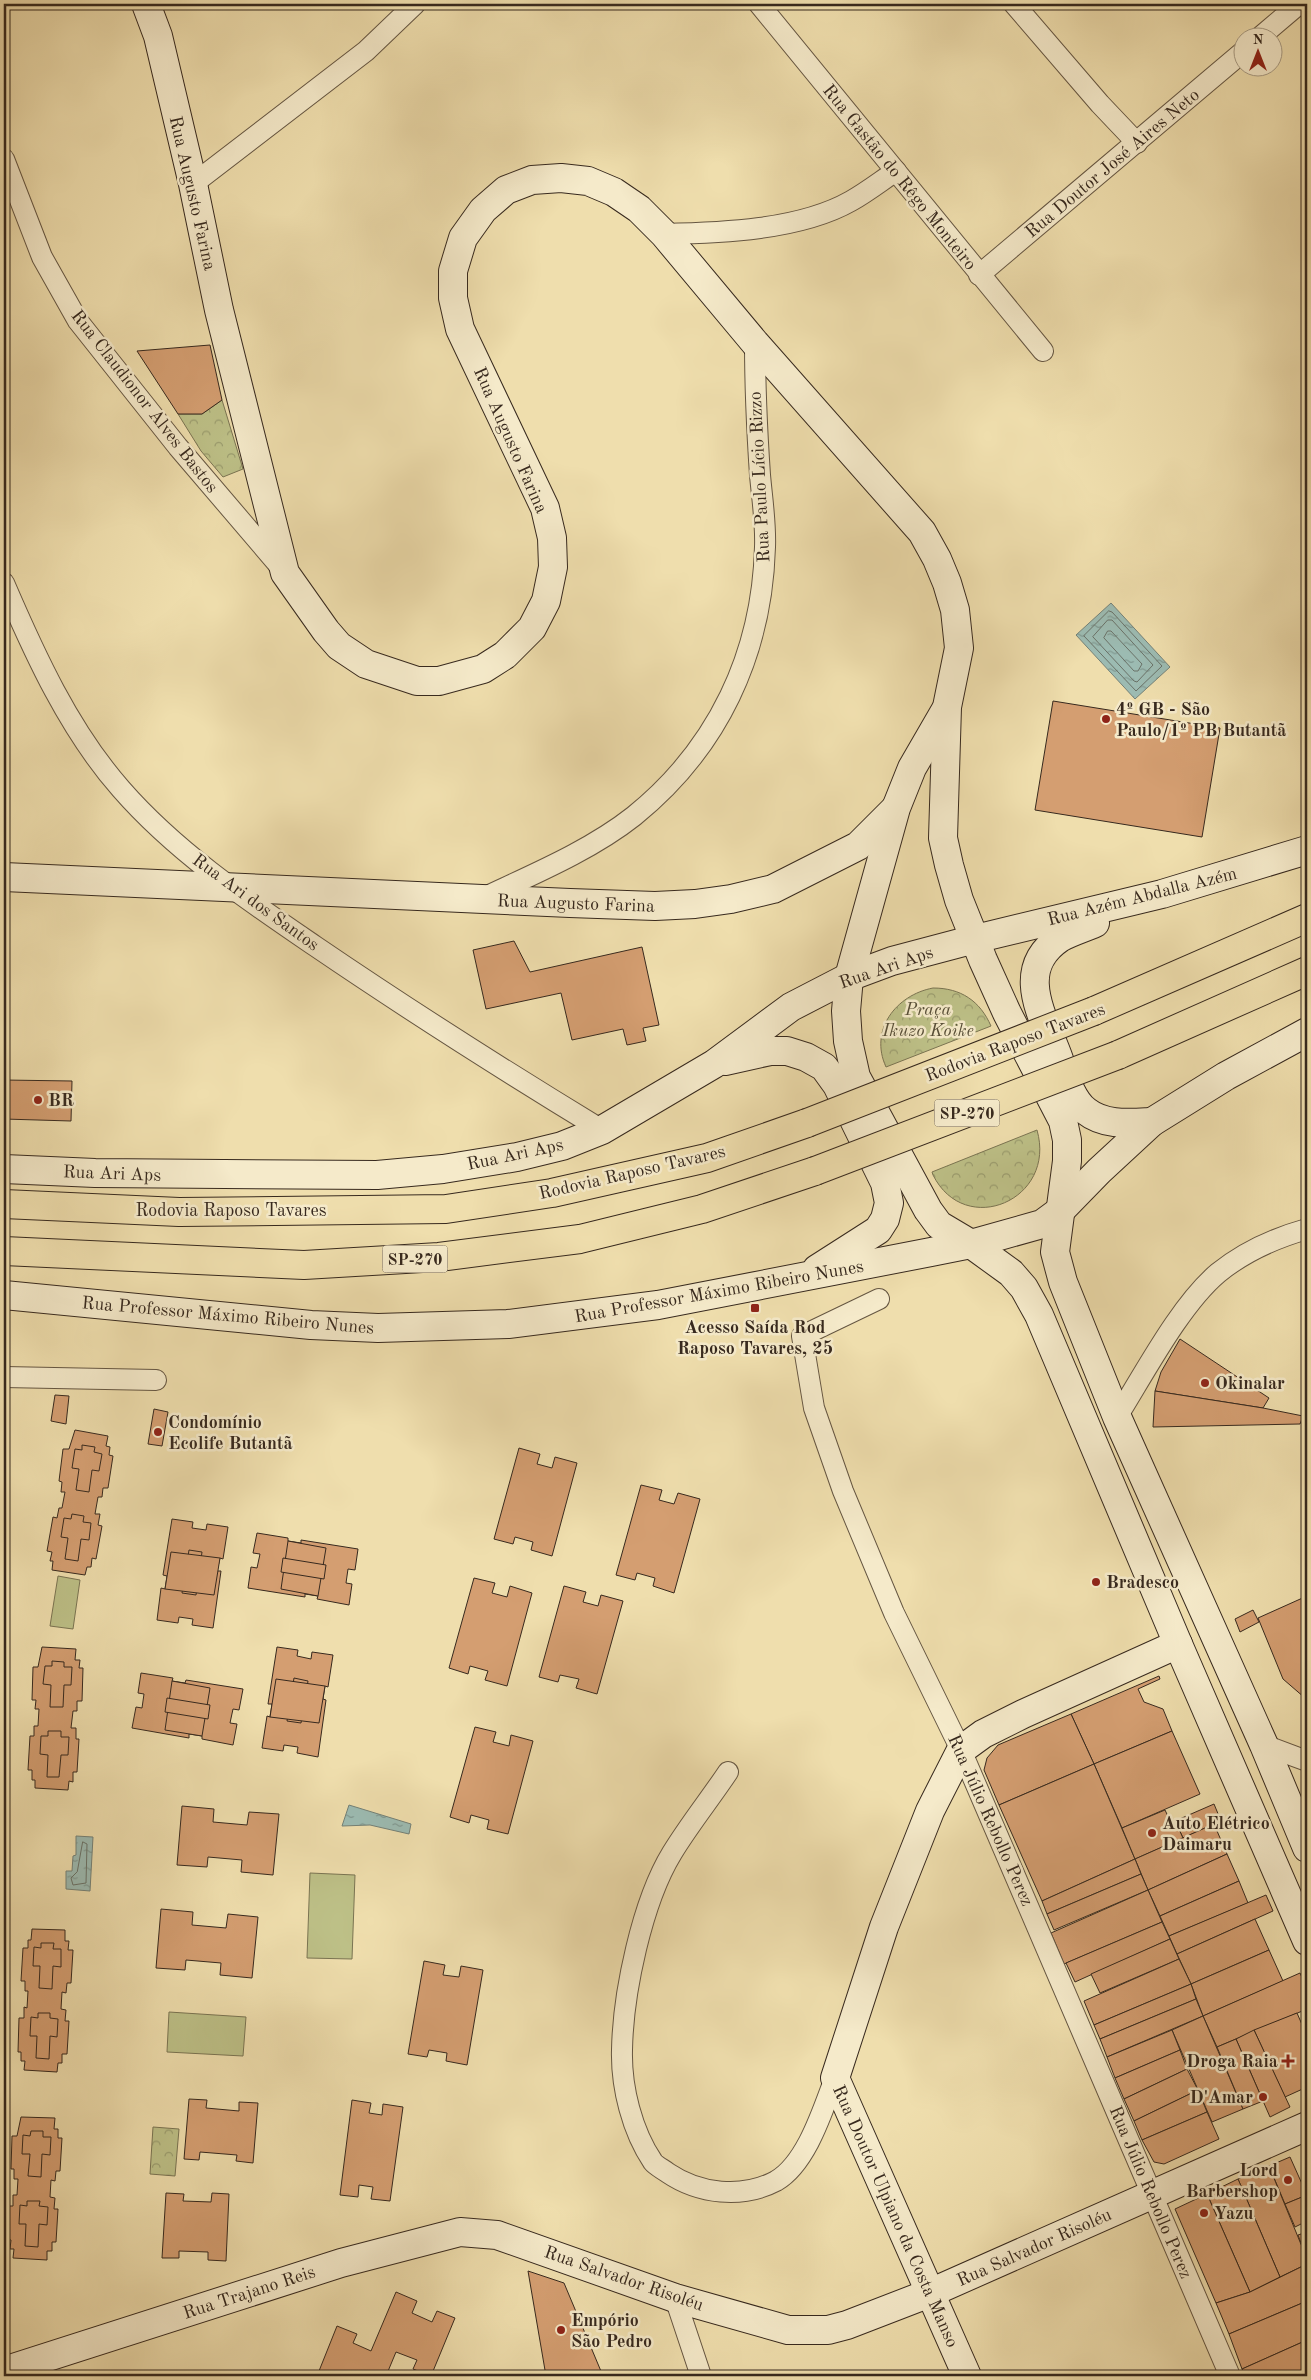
<svg xmlns="http://www.w3.org/2000/svg" width="1311" height="2380" viewBox="0 0 1311 2380" font-family="'Old Standard TT',serif">
<defs>
<pattern id="park-crowns" width="20" height="18" patternUnits="userSpaceOnUse" patternTransform="scale(1.25)"><rect width="20" height="18" fill="#bdc087"/><path d="M2 6a3 3 0 1 1 6 0M12 15a3 3 0 1 1 6 0" fill="none" stroke="#9a9c6e"/></pattern>
<pattern id="water-ripples" width="26" height="14" patternUnits="userSpaceOnUse" patternTransform="scale(1.25)"><rect width="26" height="14" fill="#9cbbb2"/><path d="M2 4q2-2 4 0t4 0M15 11q2-2 4 0t4 0" fill="none" stroke="#809890"/></pattern>
</defs>
<rect width="100%" height="100%" fill="#efdead"/>
<filter id="stains"><feTurbulence type="fractalNoise" baseFrequency=".004" numOctaves="4"/><feColorMatrix values="0 0 0 0 .2 0 0 0 0 .09 0 0 0 0 .02 0 0 0 .5 -.17"/></filter>
<radialGradient id="worn" r=".72"><stop offset=".6" stop-color="#630" stop-opacity="0"/><stop offset="1" stop-color="#630" stop-opacity=".3"/></radialGradient>
<!-- park -->
<g fill="url(#park-crowns)" stroke="#7a7452">
<path d="M222,400L243,469L223,477L201,451L178,414H202Z"/>
<path d="M933,988C961,988 980,1001 991,1026L886,1067C869,1030 896,995 933,988Z"/>
<path d="M1037,1130C1057,1200 965,1239 933,1175L932,1172Z"/>
<path d="M153,2127L179,2129L175,2176L150,2174Z"/>
</g>
<!-- garden -->
<g fill="#bdc087" stroke="#7a7452">
<path d="M58,1576L80,1580L73,1629L50,1626Z"/>
<path d="M310,1873L355,1875L352,1959L307,1958Z"/>
<path d="M169,2012L246,2017L243,2056L167,2052Z"/>
</g>
<!-- water -->
<g fill="url(#water-ripples)" stroke="#748177">
<path d="M1111,603L1170,667L1135,699L1076,635Z"/>
<path d="M349,1805L411,1824L409,1834L370,1825L342,1826Z"/>
<path d="M76,1836L93,1837L90,1891L66,1889V1871H72L73,1856L76,1855Z"/>
</g>
<g fill="none" stroke-linecap="round" stroke-linejoin="round">
<!-- shore -->
<g stroke="#6a7268" stroke-width="1">
<path d="M1109,611L1112,612L1162,666L1136,691L1084,636Z"/>
<path d="M1108,620H1112L1153,665L1137,682L1134,681L1093,637Z"/>
<path d="M1108,631H1111L1142,664L1138,671H1134L1104,638Z"/>
<path d="M83,1842L87,1844L86,1883L73,1885L71,1878L77,1872Z"/>
</g>
</g>
<!-- building -->
<g fill="#d49e71" stroke="#37291e">
<path d="M210,345L222,400L202,414H178L137,351Z"/>
<path d="M1053,701L1220,728L1202,837L1035,810Z"/>
<path d="M514,941L530,972L642,947L659,1025L643,1028L646,1041L627,1045L623,1029L572,1040L561,993L486,1009L473,950Z"/>
<path d="M4,1080L72,1081L71,1121L4,1119Z"/>
<path d="M1180,1339L1269,1398L1263,1408L1155,1391L1161,1372Z"/>
<path d="M1155,1391L1263,1408L1303,1416L1300,1424L1153,1427Z"/>
<path d="M55,1395L69,1396L66,1424L51,1421Z"/>
<path d="M154,1409L168,1412L162,1446L148,1444Z"/>
<path d="M75,1430L108,1436L106,1446L110,1447L109,1455L113,1456L108,1488H103L102,1497H98L95,1514H100L98,1525L102,1526L96,1559L92,1558L91,1567H87L85,1575L52,1570L53,1561H50L52,1552L47,1551L53,1517L57,1518L59,1508H62L65,1492H61L62,1482L59,1481L63,1449H69Z"/>
<path d="M82,1445L95,1447L94,1452L102,1454L99,1471L92,1470L89,1492L76,1490L79,1469L72,1468L75,1449L82,1450Z"/>
<path d="M519,1448L540,1454L537,1464L552,1468L555,1457L577,1463L552,1556L531,1550L533,1542L515,1537L513,1544L494,1539Z"/>
<path d="M641,1485L662,1490L659,1500L674,1504L678,1493L700,1499L674,1593L653,1586L655,1578L637,1573L635,1580L616,1575Z"/>
<path d="M72,1514L84,1516L83,1522L91,1523L89,1540L81,1539L78,1561L65,1559L68,1538L61,1537L64,1518L71,1519Z"/>
<path d="M172,1519L193,1522L192,1528L206,1530L207,1524L228,1527L223,1559L220,1558L217,1571H221L213,1628L192,1625L193,1619L179,1617L178,1623L157,1620L161,1588L165,1589L167,1576L163,1575Z"/>
<path d="M257,1533L288,1538V1541L301,1543V1540L358,1549L355,1570L348,1569L346,1583L352,1584L349,1605L317,1599L318,1596L305,1594V1597L248,1588L251,1567L257,1568L260,1554L253,1553Z"/>
<path d="M288,1541L326,1548L318,1596L281,1589Z"/>
<path d="M189,1550L202,1552L196,1595L182,1593Z"/>
<path d="M171,1552L220,1558L214,1595L165,1589Z"/>
<path d="M283,1558L326,1565L324,1579L281,1572Z"/>
<path d="M474,1578L495,1583L492,1593L507,1597L510,1586L532,1593L507,1686L485,1680L488,1671L470,1666L468,1674L449,1668Z"/>
<path d="M564,1586L586,1592L583,1602L598,1606L601,1595L623,1601L597,1694L576,1688L579,1679L560,1675L558,1682L539,1677Z"/>
<path d="M1307,1596V1695L1305,1698L1283,1679L1258,1618Z"/>
<path d="M1253,1610L1259,1622L1240,1632L1235,1619Z"/>
<path d="M42,1647L76,1649L75,1660H80L79,1668H83L82,1701H77V1711H73L71,1728H76V1739H79L77,1772H73V1782L69,1781L68,1790L35,1788V1780H32V1770H28L30,1736H34V1726H38L39,1709H35L36,1700H32L33,1667H38Z"/>
<path d="M277,1647L298,1650L297,1656L311,1659L312,1652L333,1655L328,1687L325,1686L323,1699L326,1700L318,1757L297,1753L298,1747L284,1745L283,1751L262,1748L267,1716L270,1717L272,1704H268Z"/>
<path d="M52,1661L64,1662V1667H72L71,1685H64L63,1707H50L51,1685L43,1684L45,1666H52Z"/>
<path d="M141,1673L173,1678L172,1681L185,1683L186,1680L243,1689L239,1710L233,1709L230,1723L237,1724L233,1745L202,1739V1736L189,1734V1738L132,1728L136,1707L142,1708L144,1694L138,1693Z"/>
<path d="M1159,1676L1160,1679L1138,1689L1144,1702L1163,1709L1172,1731L1094,1764L1071,1714Z"/>
<path d="M294,1678L308,1681L301,1723L287,1721Z"/>
<path d="M276,1679L325,1686L319,1723L270,1717Z"/>
<path d="M172,1681L210,1688L202,1736L165,1730Z"/>
<path d="M167,1698L210,1705L208,1719L165,1712Z"/>
<path d="M1071,1714L1094,1764L999,1805L984,1770L987,1758L998,1745Z"/>
<path d="M475,1727L496,1732L493,1742L509,1746L511,1735L533,1741L508,1834L487,1829L489,1820L471,1815L469,1823L450,1817Z"/>
<path d="M48,1731H61V1737H69L68,1755H61L59,1777H47L48,1755L40,1754L41,1736H48Z"/>
<path d="M1172,1731L1200,1794L1122,1828L1094,1764Z"/>
<path d="M1094,1764L1135,1859L1042,1901L999,1805Z"/>
<path d="M1214,1804L1221,1821L1183,1838L1175,1821Z"/>
<path d="M182,1806L214,1809L213,1822L247,1825L249,1812L279,1814L273,1875L241,1872L242,1860L208,1857L207,1867L177,1865Z"/>
<path d="M1165,1810L1173,1827L1177,1825L1183,1838L1135,1859L1122,1828Z"/>
<path d="M1214,1824L1227,1854L1148,1890L1135,1859Z"/>
<path d="M1227,1854L1239,1881L1160,1916L1148,1890Z"/>
<path d="M1135,1859L1141,1874L1047,1914L1042,1901Z"/>
<path d="M1141,1874L1148,1890L1054,1930L1047,1914Z"/>
<path d="M1239,1881L1248,1903L1169,1936L1160,1916Z"/>
<path d="M1148,1890L1162,1922L1064,1964L1051,1933Z"/>
<path d="M1266,1895L1273,1911L1177,1954L1169,1936Z"/>
<path d="M161,1909L193,1912L192,1925L226,1928L228,1914L258,1917L252,1978L220,1975L221,1963L186,1960L185,1970L156,1968Z"/>
<path d="M1255,1919L1269,1950L1191,1984L1177,1954Z"/>
<path d="M1162,1922L1170,1939L1075,1982L1066,1963Z"/>
<path d="M32,1929L65,1930V1941H69L68,1950H73L71,1983H67L66,1993L62,1992L61,2009L66,2010L65,2021H69L67,2054H62V2063H58L57,2072L24,2070L25,2061H21V2052H18L19,2018H24V2007L27,2008L28,1991H25V1981H21L23,1948H28V1940H31Z"/>
<path d="M1170,1939L1179,1959L1100,1993L1091,1974Z"/>
<path d="M41,1943H54L53,1949H61V1967L53,1966L52,1989L39,1988L40,1966H33L34,1947L41,1948Z"/>
<path d="M1269,1950L1283,1981L1203,2016L1191,1984Z"/>
<path d="M1179,1959L1191,1984L1094,2025L1084,2001Z"/>
<path d="M424,1961L445,1965L443,1975L459,1977L461,1966L483,1970L467,2065L446,2061L447,2053L429,2050L427,2057L408,2054Z"/>
<path d="M1300,1973L1307,1989V2009L1217,2047L1203,2016Z"/>
<path d="M1191,1984L1196,1999L1100,2039L1094,2025Z"/>
<path d="M1196,1999L1203,2016L1107,2057L1100,2039Z"/>
<path d="M38,2013H50V2018L58,2019L57,2037L50,2036L49,2059L36,2058L37,2036H30L31,2017L38,2018Z"/>
<path d="M1297,2013L1307,2036V2087L1285,2097L1254,2030Z"/>
<path d="M1203,2016L1243,2109L1212,2122L1172,2030Z"/>
<path d="M1172,2030L1180,2050L1115,2078L1107,2057Z"/>
<path d="M1254,2030L1290,2107L1270,2117L1236,2039Z"/>
<path d="M1236,2039L1263,2101L1243,2109L1217,2047Z"/>
<path d="M1180,2050L1187,2069L1124,2099L1115,2078Z"/>
<path d="M1187,2069L1198,2090L1134,2121L1124,2099Z"/>
<path d="M1198,2090L1207,2112L1142,2140L1134,2121Z"/>
<path d="M189,2099L207,2100L206,2108L239,2111V2102L258,2103L253,2163L236,2161L237,2155L200,2152L199,2160L184,2159Z"/>
<path d="M352,2100L371,2103L369,2113L382,2115L383,2104L403,2107L390,2201L371,2199L373,2187L359,2185L358,2197L340,2195Z"/>
<path d="M1207,2112L1219,2139L1164,2164L1154,2162L1142,2140Z"/>
<path d="M21,2117L55,2118L54,2129H58V2138H62L60,2171H56L55,2181L51,2180L50,2197L55,2198L54,2209H58L56,2242H52V2251H47V2260L13,2258L14,2249H10L11,2240L7,2239L9,2206H13V2195H17L18,2179H14V2169H11L12,2136H17Z"/>
<path d="M31,2131H43V2137H51L50,2155L42,2154L41,2177L28,2176L30,2154H22L23,2135L30,2136Z"/>
<path d="M1290,2157L1307,2195L1285,2204L1269,2166Z"/>
<path d="M1269,2166L1307,2259V2264L1280,2277L1238,2179Z"/>
<path d="M1238,2179L1280,2277L1250,2292L1207,2194Z"/>
<path d="M166,2193L184,2194L183,2201L211,2202L212,2193L229,2194L226,2261L208,2260V2252L179,2251V2258H162Z"/>
<path d="M1207,2194L1250,2292L1216,2303L1175,2209Z"/>
<path d="M1307,2195V2221L1295,2227L1285,2204Z"/>
<path d="M27,2201H40L39,2206L48,2207L47,2225L39,2224L38,2247L25,2246L26,2224H19L20,2205L27,2206Z"/>
<path d="M1307,2232V2259L1298,2235Z"/>
<path d="M1307,2264V2301L1229,2334L1216,2303L1250,2292Z"/>
<path d="M528,2271L564,2283L603,2376H546Z"/>
<path d="M396,2292L417,2301L412,2313L432,2322L437,2311L455,2318L431,2376L413,2369L417,2360L396,2352L386,2376H317L337,2326L357,2334L353,2343L371,2351Z"/>
<path d="M1307,2301V2340L1242,2369L1229,2334Z"/>
<path d="M1307,2340V2375L1246,2376L1242,2369Z"/>
</g>
<g fill="none" stroke-linecap="round" stroke-linejoin="round">
<!-- street casing -->
<g stroke="#655642" stroke-width="22">
<g id="street">
<path d="M759,4L1043,351"/>
<path d="M1014,4L1100,104L1137,143"/>
<path d="M1259,38L1299,4"/>
<path d="M4,159L42,257L78,321L178,447L283,570"/>
<path d="M193,184L366,51L415,4"/>
<path d="M664,234C721,233 800,230 851,201C867,192 881,181 896,171"/>
<path d="M979,275L1244,51"/>
<path d="M4,583C35,655 69,730 121,789C176,852 246,899 315,946C409,1010 505,1071 602,1130"/>
<path d="M485,897C534,874 591,850 634,816C718,748 762,654 765,547C766,523 762,498 760,475C757,431 755,387 755,343"/>
<path d="M879,1299L802,1336L814,1408L843,1491L894,1613L961,1750L1230,2376"/>
<path d="M4,1377L156,1380"/>
<path d="M1117,1417C1144,1374 1180,1305 1218,1273C1244,1252 1275,1238 1307,1229"/>
<path d="M1264,1745L1307,1761"/>
<path d="M728,1772C710,1799 689,1825 672,1853C642,1902 623,1993 622,2050C621,2087 632,2131 653,2162C656,2166 663,2169 668,2173C699,2194 742,2199 776,2181C807,2163 823,2109 835,2078"/>
<path d="M675,2298L701,2376"/>
</g>
</g>
<!-- secondary casing -->
<g stroke="#37291e" stroke-width="30">
<g id="secondary">
<path d="M146,4L158,36L193,184L219,310L285,573L326,631L339,646L366,664L417,681H439L483,669L505,655L532,628L546,601L553,567L552,538L545,508L460,329L453,298V271L463,238L483,210L506,190L532,180L561,178L588,181L614,192L639,209L664,234L755,343L922,532L937,559L947,583L955,610L959,648L947,707L943,838L949,865L959,900L983,960L1007,1013L1063,1121L1067,1140V1161L1055,1252L1063,1282L1117,1417L1264,1745L1307,1848"/>
<path d="M945,711L912,768L896,808L849,977L846,1011L848,1041L856,1077L928,1210L939,1225L971,1244L1011,1273L1024,1288L1039,1315L1178,1644L1307,1941"/>
<path d="M4,877L570,903L655,906L695,904L731,899L773,889L858,846L895,809"/>
<path d="M1095,923C1084,928 1070,932 1060,938C1014,969 1042,1014 1057,1054C1064,1072 1070,1099 1086,1111C1105,1126 1130,1123 1152,1122"/>
<path d="M725,1061L770,1051H787L806,1057L824,1067L837,1085L885,1183L889,1203L885,1219L878,1230L817,1269"/>
<path d="M4,1169L95,1173L377,1175L443,1169L517,1157L562,1146L602,1130L714,1064L791,1007L849,977L892,961L975,939L1162,894L1307,850"/>
<path d="M4,1295L311,1325L378,1328L508,1324L658,1305L931,1252L971,1244L1042,1224L1061,1210L1099,1171L1152,1122L1226,1076L1307,1032"/>
<path d="M4,2371L341,2263L460,2232L497,2235L675,2298L788,2330H828L847,2325L930,2293L1307,2126"/>
<path d="M967,2376L835,2078L884,1927L930,1811L961,1750L983,1734L1023,1714L1178,1644"/>
</g>
</g>
<!-- highway casing -->
<g stroke="#37291e" stroke-width="30">
<g id="highway">
<path d="M1094,1011L1307,918"/>
<path d="M1118,1055L1307,971"/>
<path d="M4,1204L179,1212L446,1209L552,1193L707,1158L807,1123"/>
<path d="M4,1251L304,1265L439,1257L580,1239L702,1209L815,1171"/>
</g>
</g>
<!-- street -->
<use href="#street" stroke="#f5eaca" stroke-width="20"/>
<!-- secondary -->
<use href="#secondary" stroke="#f5eaca" stroke-width="28"/>
<!-- highway -->
<use href="#highway" stroke="#efdead" stroke-width="28"/>
<!-- highway-bridge casing -->
<g stroke="#37291e" stroke-width="30" stroke-linecap="butt">
<g id="highway-bridge">
<path d="M807,1123L1094,1011"/>
<path d="M815,1171L1118,1055"/>
</g>
</g>
<!-- highway-bridge -->
<use href="#highway-bridge" stroke="#efdead" stroke-width="28"/>
</g>
<!-- markers -->
<g fill="#8f2418" stroke="#f5eaca" stroke-width="2">
<circle cx="1106" cy="719" r="5"/>
<circle cx="38" cy="1100" r="5"/>
<rect x="750" y="1303" width="10" height="10" rx="2.5"/>
<circle cx="1205" cy="1383" r="5"/>
<circle cx="158" cy="1432" r="5"/>
<circle cx="1096" cy="1582" r="5"/>
<circle cx="1152" cy="1833" r="5"/>
<path d="M1285.5 2053.5h5v5h5v5h-5v5h-5v-5h-5v-5h5z"/>
<circle cx="1263" cy="2097" r="5"/>
<circle cx="1288" cy="2180" r="5"/>
<circle cx="1204" cy="2213" r="5"/>
<circle cx="561" cy="2330" r="5"/>
</g>
<g text-anchor="middle" stroke-width="5" stroke-linejoin="round" paint-order="stroke">
<!-- shield labels -->
<g fill="#f5eaca" stroke="#706352" stroke-width="1">
<rect x="934.5" y="1099.5" width="65" height="27" rx="4"/>
<rect x="382.5" y="1245.5" width="65" height="27" rx="4"/>
</g>
<g font-size="16" font-weight="bold" fill="#37291e">
<text x="967" y="1119">SP-270</text>
<text x="415" y="1265">SP-270</text>
</g>
<!-- street labels -->
<g font-size="18" fill="#37291e" stroke="#f5eaca">
<text transform="translate(1112 163) rotate(-40)" y="6">Rua Doutor José Aires Neto</text>
<text transform="translate(900 177) rotate(51)" y="6">Rua Gastão do Rêgo Monteiro</text>
<text transform="translate(193 193) rotate(77)" y="6">Rua Augusto Farina</text>
<text transform="translate(145 401) rotate(52)" y="6">Rua Claudionor Alves Bastos</text>
<text transform="translate(511 440) rotate(66)" y="6">Rua Augusto Farina</text>
<text transform="translate(759 477) rotate(-93)" y="6">Rua Paulo Lício Rizzo</text>
<text transform="translate(1142 896) rotate(-14)" y="6">Rua Azém Abdalla Azém</text>
<text transform="translate(256 902) rotate(36)" y="6">Rua Ari dos Santos</text>
<text transform="translate(576 903) rotate(2)" y="6">Rua Augusto Farina</text>
<text transform="translate(886 967) rotate(-19)" y="6">Rua Ari Aps</text>
<text transform="translate(1015 1042) rotate(-21)" y="6">Rodovia Raposo Tavares</text>
<text transform="translate(515 1154) rotate(-12)" y="6">Rua Ari Aps</text>
<text transform="translate(632 1172) rotate(-13)" y="6">Rodovia Raposo Tavares</text>
<text transform="translate(112 1173) rotate(2)" y="6">Rua Ari Aps</text>
<text x="231" y="1216">Rodovia Raposo Tavares</text>
<text transform="translate(719 1291) rotate(-10)" y="6">Rua Professor Máximo Ribeiro Nunes</text>
<text transform="translate(228 1315) rotate(5)" y="6">Rua Professor Máximo Ribeiro Nunes</text>
<text transform="translate(991 1820) rotate(66)" y="6">Rua Júlio Rebollo Perez</text>
<text transform="translate(1151 2192) rotate(67)" y="6">Rua Júlio Rebollo Perez</text>
<text transform="translate(896 2216) rotate(66)" y="6">Rua Doutor Ulpiano da Costa Manso</text>
<text transform="translate(1034 2247) rotate(-24)" y="6">Rua Salvador Risoléu</text>
<text transform="translate(624 2278) rotate(19)" y="6">Rua Salvador Risoléu</text>
<text transform="translate(249 2292) rotate(-18)" y="6">Rua Trajano Reis</text>
</g>
<!-- poi labels -->
<g font-size="18" font-weight="bold" fill="#37291e" stroke="#f5eaca" text-anchor="start">
<text x="1116" y="715">4º GB - São<tspan x="1116" dy="21">Paulo/1º PB Butantã</tspan></text>
<text x="48" y="1106">BR</text>
<text x="755" y="1333" text-anchor="middle">Acesso Saída Rod<tspan x="755" dy="21">Raposo Tavares, 25</tspan></text>
<text x="1215" y="1389">Okinalar</text>
<text x="168" y="1428">Condomínio<tspan x="168" dy="21">Ecolife Butantã</tspan></text>
<text x="1106" y="1588">Bradesco</text>
<text x="1162" y="1829">Auto Elétrico<tspan x="1162" dy="21">Daimaru</tspan></text>
<text x="1278" y="2067" text-anchor="end">Droga Raia</text>
<text x="1253" y="2103" text-anchor="end">D'Amar</text>
<text x="1278" y="2176" text-anchor="end">Lord<tspan x="1278" dy="21">Barbershop</tspan></text>
<text x="1214" y="2219">Yazu</text>
<text x="571" y="2326">Empório<tspan x="571" dy="21">São Pedro</tspan></text>
</g>
<!-- park labels -->
<g font-size="18" font-style="italic" fill="#584f38" stroke="#f5eaca">
<text x="928" y="1015">Praça<tspan x="928" dy="21">Ikuzo Koike</tspan></text>
</g>
</g>
<!-- margin -->
<rect width="1311" height="2380" fill="none" stroke="#efdead" stroke-width="20"/>
<rect x="5" y="5" width="1301" height="2370" fill="none" stroke="#37291e" stroke-width="2.5"/>
<rect x="10" y="10" width="1291" height="2360" fill="none" stroke="#37291e"/>
<!-- north arrow -->
<g transform="translate(1258 52)"><circle r="24" fill="#f5eaca" stroke="#a99d85"/>
<path d="M0-4L9 19L0 12L-9 19Z" fill="#8f2418"/>
<text y="-8" font-size="14" font-weight="bold" text-anchor="middle" fill="#37291e">N</text>
</g>
<rect width="100%" height="100%" filter="url(#stains)"/>
<rect width="100%" height="100%" fill="url(#worn)"/>
</svg>
